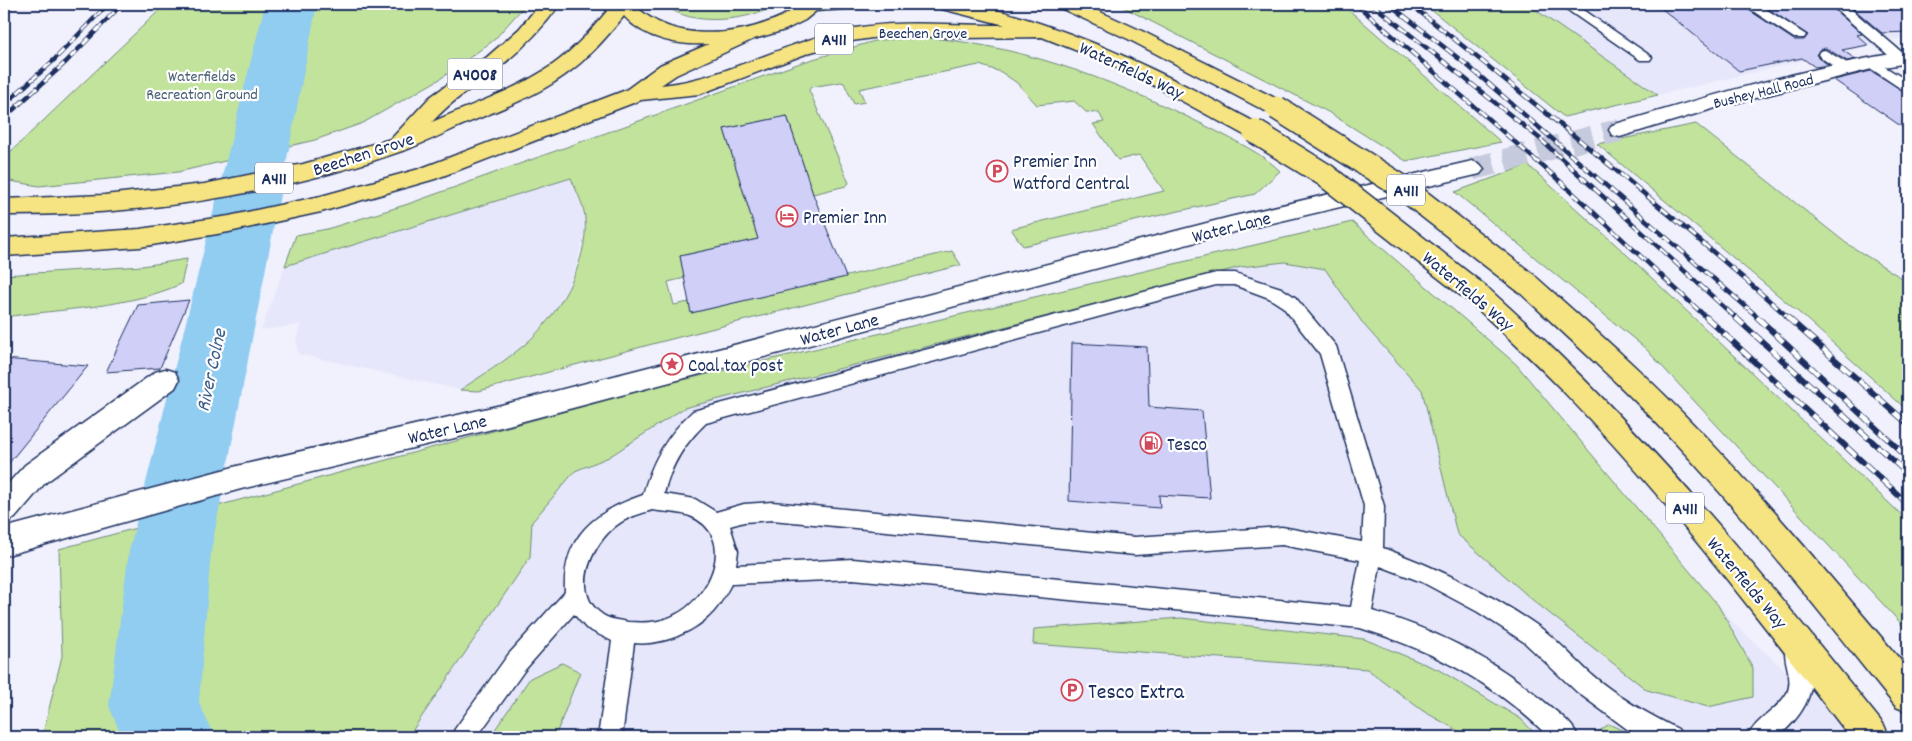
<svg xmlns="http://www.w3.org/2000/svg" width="1912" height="741" viewBox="0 0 1912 741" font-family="Dekko,sans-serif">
<rect width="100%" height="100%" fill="#f1f1fd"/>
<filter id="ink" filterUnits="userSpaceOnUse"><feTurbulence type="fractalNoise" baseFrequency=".02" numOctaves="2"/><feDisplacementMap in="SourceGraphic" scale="10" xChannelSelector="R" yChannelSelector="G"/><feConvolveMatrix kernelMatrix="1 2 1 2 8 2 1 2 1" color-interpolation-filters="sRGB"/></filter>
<g filter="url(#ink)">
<!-- built -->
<g fill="#e7e7fc">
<path d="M1527,4H1908V36L1658,95Z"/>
<path d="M571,178L585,217L584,233L579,257L569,287L558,309L524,346L460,390L298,354L296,340L300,325L261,330L285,266Z"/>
<path d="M1352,222L1516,364L1735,625L1836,716L1852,737H408L530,557L532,522L575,471L609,457L666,384Z"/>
</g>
<!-- green -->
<g fill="#c2e39c" stroke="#6e897d">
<path d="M166,4H526L494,40L440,79L363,123L315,140L178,172L39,186L4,180V158Z"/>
<path d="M664,4H780C751,20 691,29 664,4Z"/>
<path d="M1117,4H1342L1501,142L1406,161L1328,112Z"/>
<path d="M1424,4H1527L1658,95L1564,117Z"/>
<path d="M931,38C1030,47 1125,85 1212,129C1235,141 1262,153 1280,171L1255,194L1023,246L1011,229L1164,191L1139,155L1118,160L1093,124L1104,122L1099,113L1086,112L1074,101L1037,105L1017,83L1001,72L979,65L859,89L865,102L854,104L844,83L841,82L811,87L809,90L849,183L846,186L813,194L787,116L724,129L758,239L680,256L685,278L668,282L674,305L689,302L691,313L952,251L961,265L656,343L479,391L460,390C481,376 504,362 523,346C557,318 589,264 585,218C584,205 576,191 571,178L285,266L296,235L327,229L408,204L803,62L878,40Z"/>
<path d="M1696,124L1846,243L1908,282V411L1803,316L1597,144Z"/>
<path d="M1528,165L1637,264L1908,521V631L1645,348L1455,192Z"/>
<path d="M1352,222L1516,364L1718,605L1753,668V697L1708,707L1647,690L1535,602L1457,534L1422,390L1364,325L1325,269L1285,262L1241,267L684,408L609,457L575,471L532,522L530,557L408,737H42L62,656L59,549L666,384Z"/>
<path d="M187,259L181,284C128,308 60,309 4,317V275L142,266Z"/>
<path d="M1181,618L1364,639L1439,670L1521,719L1538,737H1469L1423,711L1367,669L1033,644L1034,629Z"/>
<path d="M562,663L580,672L555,737H490L530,678Z"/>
<path d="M1609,724L1636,737H1603L1598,732Z"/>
</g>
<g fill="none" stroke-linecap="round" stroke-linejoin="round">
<!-- river -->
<path fill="#91ccf1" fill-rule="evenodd" d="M265,4H317L211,551L199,702L214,737H122L109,706L129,551Z"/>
</g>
<!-- building -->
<g fill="#cfcff8" stroke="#1b2f5e">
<path d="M1656,4H1740L1794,40H1804L1808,35L1761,4H1828L1862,34L1857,35L1868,45L1842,50L1856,59L1847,61L1826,48L1820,49L1816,55L1828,65L1815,67L1802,58L1739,71Z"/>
<path d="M1848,4H1908V32L1882,33Z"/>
<path d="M1871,71L1908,93V131L1834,80Z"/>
<path d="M787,116L813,194L846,277L691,313L680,256L758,239L724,129Z"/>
<path d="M189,300L160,368L106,372L138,305Z"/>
<path d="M1072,343L1147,347L1149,407L1202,411L1210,498L1159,495L1160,508L1069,501Z"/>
<path d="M4,359L88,366L4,469Z"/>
</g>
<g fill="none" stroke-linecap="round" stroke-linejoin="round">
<!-- secondary-tunnel -->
<path stroke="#c6cadd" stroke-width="23" stroke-dasharray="23 11" stroke-linecap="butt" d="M1472,169L1620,130"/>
<!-- lane casing -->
<g stroke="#1b2f5e" stroke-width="3">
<g id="lane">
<path d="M1559,4H1575L1652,57L1650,60H1640Z"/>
<path d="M1742,4H1758L1806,35L1804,38H1794Z"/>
<path d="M1830,4H1845L1905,55L1907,58L1905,61H1895Z"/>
<path d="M1825,50L1852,66L1854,69L1852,72H1842L1820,57L1818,54L1820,51Z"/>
<path d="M1872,59L1908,81V91L1903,90L1867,66L1865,63L1867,60Z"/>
<path d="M1216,273H1235L1281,288L1295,297L1336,346L1384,506L1383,548C1438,568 1490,593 1538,626C1558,640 1574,659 1592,675C1618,697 1647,714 1678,729L1682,737H1644L1627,729L1577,692L1524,642L1478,612L1422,582L1380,566L1372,611C1437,630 1496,660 1547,704C1559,714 1573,723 1578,737H1549C1493,682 1434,651 1360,628L853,579L731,584C726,593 721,603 714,611C696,632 661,646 634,643L622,737H598L612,641L586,628L574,614L524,671L477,737H451L455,729L508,655L565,592C562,537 595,511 643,495C652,461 667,435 693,411ZM1216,285H1234L1269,298L1283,307L1320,354L1364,506L1362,542L1282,527L1135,537L772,502L744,504L716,512L695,499L664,494C671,465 684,444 706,423ZM652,510C664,512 679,512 690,516C739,536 710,600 673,616C658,623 644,623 628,622C619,620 611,620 603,615C569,593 592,543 617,525C627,517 640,514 652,510ZM772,520L1135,555L1282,545L1360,560L1351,607L853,559L736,565L738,551L730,526L744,522Z"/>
<path d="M1795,640L1803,643C1821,683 1810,709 1778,737H1748C1755,719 1777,711 1787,693C1795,676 1780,659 1787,643Z"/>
</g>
</g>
<!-- street casing -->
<g stroke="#1b2f5e" stroke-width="3">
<path id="street" d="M165,369L175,372L179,380L175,388L45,483L15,518L4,522V488L25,465L155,372Z"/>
</g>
<!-- secondary casing -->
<g stroke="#1b2f5e" stroke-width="3">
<g id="secondary">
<path d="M1908,51V63L1872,69L1719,107L1620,137L1612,135L1609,130L1612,125C1709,96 1808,67 1908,51Z"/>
<path d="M1472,161L1480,164L1484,169L1480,174L1230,233L501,427L241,489L4,556V528L241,465L501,405L1230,217Z"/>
</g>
</g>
<!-- primary casing -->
<g stroke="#1b2f5e" stroke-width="3">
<g id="primary">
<path d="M540,4H560C544,27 523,48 501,66C478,84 453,99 432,122C472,104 514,91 551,66C575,49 594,27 613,4H634C667,40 727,38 771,21C777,19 785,15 791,11C794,9 797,5 800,4C809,1 851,3 862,4L859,8L816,11L805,20L785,30L754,39L676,75L661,85C727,79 785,41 850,29C901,19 953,26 1005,25L938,8L935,4C972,1 1007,12 1042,24C1120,50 1190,87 1262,126L1265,131L1262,136L1254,138L1246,136L1149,83L1098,59L1042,37L962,38L893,35L852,41L811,52L700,94L641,100L435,179L321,212L229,232L140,247L4,256V238L140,229L229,216L321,196L419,169L626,90L660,65L709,44C679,46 644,39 624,16C606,38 588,59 565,75C533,98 496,111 460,126C443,134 426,142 408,149C279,195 140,216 4,215V199L104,195L204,184L303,164L391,139L430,97L487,57L519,29Z"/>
<path d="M1057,4H1083L1142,31L1285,103L1288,108L1285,113L1277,115L1269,113L1128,39L1060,8Z"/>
<path d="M1527,275L1536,277C1592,327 1648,376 1699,430C1772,506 1840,588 1908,669V712L1896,707C1825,619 1755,529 1678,446C1628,391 1572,341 1518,291L1514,284L1518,277Z"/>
<path d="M1480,286L1489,289C1638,422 1760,570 1884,725L1889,737H1850C1758,618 1666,497 1561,389C1532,359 1501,331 1471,303L1467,296L1471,289Z"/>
</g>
</g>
<!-- lane -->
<use href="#lane" fill="#fff" fill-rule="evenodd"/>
<!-- street -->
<use href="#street" fill="#fff" fill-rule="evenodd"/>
<!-- secondary -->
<use href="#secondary" fill="#fff" fill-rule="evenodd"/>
<!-- primary -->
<use href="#primary" fill="#f6e381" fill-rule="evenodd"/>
<!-- rail-far1 casing -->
<g stroke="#1b2f5e" stroke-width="4.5">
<g id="rail-far1">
<path d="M1356,4L1562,183L1707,318"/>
<path d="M1372,4L1539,138L1736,318"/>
<path d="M1389,4L1467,65L1759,318"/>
<path d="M1410,4C1539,106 1666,209 1789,318"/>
<path d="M4,105L53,61L108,4"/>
<path d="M4,118L66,62L122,4"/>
</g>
</g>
<!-- rail casing -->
<g stroke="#1b2f5e" stroke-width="6">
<g id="rail">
<path d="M1706,317L1908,504"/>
<path d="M1735,317L1908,474"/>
<path d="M1757,317L1908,458"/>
<path d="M1787,317L1908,424"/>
</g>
</g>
<!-- rail-far1 -->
<use href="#rail-far1" stroke="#fff" stroke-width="3" stroke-dasharray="9" stroke-linecap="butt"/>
<!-- rail -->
<use href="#rail" stroke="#fff" stroke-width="4.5" stroke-dasharray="12" stroke-linecap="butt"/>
<!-- primary-bridge casing -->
<g stroke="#1b2f5e" stroke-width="26" stroke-linecap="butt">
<g id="primary-bridge">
<path d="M1277,108L1402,187L1527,284"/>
<path d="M1254,131L1325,175L1480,296"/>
</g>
</g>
<!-- primary-bridge -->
<use href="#primary-bridge" stroke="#f6e381" stroke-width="23"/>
</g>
</g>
<!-- icons -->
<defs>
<g id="parking-ring" transform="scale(1.125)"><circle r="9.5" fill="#fff" stroke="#d1495b" stroke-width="1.5"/><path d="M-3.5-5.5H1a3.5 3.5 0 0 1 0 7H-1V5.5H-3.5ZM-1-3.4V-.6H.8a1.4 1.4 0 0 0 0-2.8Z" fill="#d1495b"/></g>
<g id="hotel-ring" transform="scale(1.125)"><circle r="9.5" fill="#fff" stroke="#d1495b" stroke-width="1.5"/><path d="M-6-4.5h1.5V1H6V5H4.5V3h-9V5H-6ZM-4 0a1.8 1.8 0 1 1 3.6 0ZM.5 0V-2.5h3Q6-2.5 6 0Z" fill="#d1495b"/></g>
<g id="sight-ring" transform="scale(1.125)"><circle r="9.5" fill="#fff" stroke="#d1495b" stroke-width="1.5"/><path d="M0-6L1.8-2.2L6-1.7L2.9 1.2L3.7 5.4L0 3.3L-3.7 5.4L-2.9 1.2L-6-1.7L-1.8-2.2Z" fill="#d1495b"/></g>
<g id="fuel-ring" transform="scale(1.125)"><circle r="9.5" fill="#fff" stroke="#d1495b" stroke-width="1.5"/><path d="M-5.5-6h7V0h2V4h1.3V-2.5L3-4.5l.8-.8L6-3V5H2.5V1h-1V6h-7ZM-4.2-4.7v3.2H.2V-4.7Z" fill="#d1495b"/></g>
</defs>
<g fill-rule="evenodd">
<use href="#parking-ring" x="997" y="171"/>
<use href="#hotel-ring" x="787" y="216"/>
<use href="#sight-ring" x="672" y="364"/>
<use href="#fuel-ring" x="1151" y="443"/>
<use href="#parking-ring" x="1072" y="690"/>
</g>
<g text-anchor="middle" stroke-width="4.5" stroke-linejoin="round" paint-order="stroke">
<!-- far-street labels -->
<g font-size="16" fill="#1b2f5e" stroke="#fff">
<text x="923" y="38">Beechen Grove</text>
<text transform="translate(1763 90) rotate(-14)" y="6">Bushey Hall Road</text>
</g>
<!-- far-park labels -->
<g font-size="16" fill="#455c6e" stroke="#fff">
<text x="202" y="81">Waterfields<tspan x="202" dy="18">Recreation Ground</tspan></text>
</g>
<!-- shield labels -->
<g fill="#fff" stroke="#5f6d8e" stroke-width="1">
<rect x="815" y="23.5" width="38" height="31" rx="4"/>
<rect x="447.5" y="58.5" width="55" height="31" rx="4"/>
<rect x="255" y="162.5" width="38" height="31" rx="4"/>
<rect x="1387" y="174.5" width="38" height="31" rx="4"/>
<rect x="1666" y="492.5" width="38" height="31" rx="4"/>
</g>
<g font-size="18" font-weight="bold" fill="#1b2f5e">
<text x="834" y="45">A411</text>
<text x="475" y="80">A4008</text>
<text x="274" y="184">A411</text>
<text x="1406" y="196">A411</text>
<text x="1685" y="514">A411</text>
</g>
<!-- street labels -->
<g font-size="19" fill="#1b2f5e" stroke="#fff">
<text transform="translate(1132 69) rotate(25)" y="7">Waterfields Way</text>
<text transform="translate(363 153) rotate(-18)" y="7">Beechen Grove</text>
<text transform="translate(1231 226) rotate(-14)" y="7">Water Lane</text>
<text transform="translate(1469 290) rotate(40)" y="7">Waterfields Way</text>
<text transform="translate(839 328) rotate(-15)" y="7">Water Lane</text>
<text transform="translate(447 428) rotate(-13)" y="7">Water Lane</text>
<text transform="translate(1748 582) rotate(50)" y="7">Waterfields Way</text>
</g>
<!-- poi labels -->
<g font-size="19" fill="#1b2f5e" stroke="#fff" text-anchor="start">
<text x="1013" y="167">Premier Inn<tspan x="1013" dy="22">Watford Central</tspan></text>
<text x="803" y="223">Premier Inn</text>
<text x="688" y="371">Coal tax post</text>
<text x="1167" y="450">Tesco</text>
</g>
<!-- water labels -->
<g font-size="20" font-style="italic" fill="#3e5e8a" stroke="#fff">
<text transform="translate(210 370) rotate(-78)" y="7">River Colne</text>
</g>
<!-- near-poi labels -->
<g font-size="22" fill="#1b2f5e" stroke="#fff" text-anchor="start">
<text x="1088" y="698">Tesco Extra</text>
</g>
</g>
<!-- margin -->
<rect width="1912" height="741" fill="none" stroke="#fff" stroke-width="20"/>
<rect x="10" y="10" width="1892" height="721" fill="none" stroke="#1b2f5e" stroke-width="2" filter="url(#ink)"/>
</svg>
